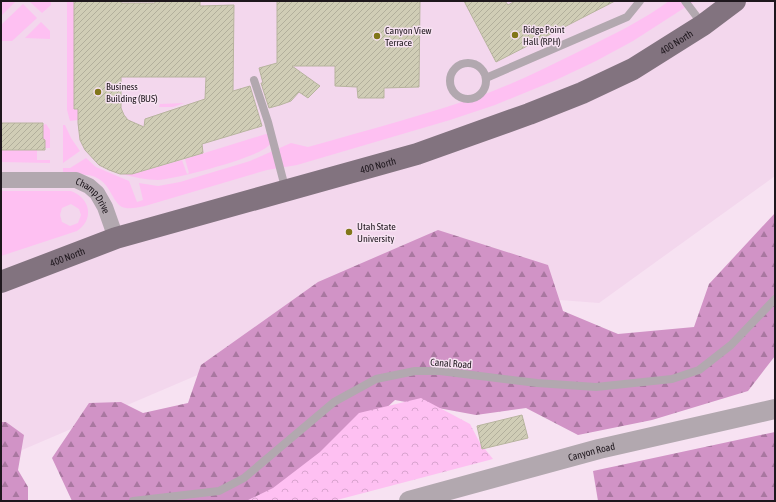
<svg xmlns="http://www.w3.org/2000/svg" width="776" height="502" viewBox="0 0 776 502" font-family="'Asap Condensed',sans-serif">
<defs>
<pattern id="forest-firs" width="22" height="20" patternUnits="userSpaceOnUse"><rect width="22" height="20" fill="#d193c6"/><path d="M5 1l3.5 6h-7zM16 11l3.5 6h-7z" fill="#a977a0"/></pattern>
<pattern id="park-crowns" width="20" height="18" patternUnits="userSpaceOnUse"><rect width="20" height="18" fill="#fec0f2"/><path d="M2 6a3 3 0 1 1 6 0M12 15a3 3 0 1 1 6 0" fill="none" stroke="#d9a4cf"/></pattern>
<pattern id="building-hatch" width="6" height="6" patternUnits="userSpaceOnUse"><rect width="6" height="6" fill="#d0cdb6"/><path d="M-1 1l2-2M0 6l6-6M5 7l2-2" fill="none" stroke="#b2af9c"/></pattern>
</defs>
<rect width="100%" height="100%" fill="#f7e2f2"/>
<!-- built -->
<path fill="#f3d7ed" d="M1,1H775V176L599,303L401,288L1,459Z"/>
<!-- grass -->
<g fill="#fec0f2" fill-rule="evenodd">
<path d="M1,1H16L1,16Z"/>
<path d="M29,1H51V5L42,13Z"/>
<path d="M67,1H74V109H78V120L70,121L67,110Z"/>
<path d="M669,1H695L633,41L596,61L556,80L495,105L450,120L297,165L267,170L145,206C139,207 132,209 126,208C113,207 112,185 97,178C89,173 76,175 66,175L63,172V168H70L86,158L96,167L129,181L137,202L143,200L139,183L158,186L180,182L250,161L291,143L308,147C368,130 429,114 488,93C520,81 551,65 582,50C612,35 642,21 669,1Z"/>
<path d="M23,4L37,18L12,41H1V25Z"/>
<path d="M41,22L50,31V39L25,38Z"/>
<path d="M184,103L173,107H159L160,104Z"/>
<path d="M46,124L50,130V148H45V140L43,139V125Z"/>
<path d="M63,125H65L71,138L80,151L63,163Z"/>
<path d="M266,134H269L270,144C263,157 175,179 158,180C146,180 134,177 122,174H132L182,160L187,174L189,173L185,159Z"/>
<path d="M1,150H37V160H50V163L1,162Z"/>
<path d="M1,191H71C90,198 95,219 77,231L1,256ZM71,204L79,209L81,215L78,223L70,226L62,222L60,215L62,208Z"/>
</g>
<!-- forest -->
<g fill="url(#forest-firs)">
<path d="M775,213V356L748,391L652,420L578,435L526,408L476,415L395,400L335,455L273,501H72L52,458L89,403L121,402L143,413L188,403L201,365L318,282L438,230L548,265L563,311L618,334L694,327L709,284Z"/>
<path d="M1,422H6L24,435L18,470L28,487V501H1Z"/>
<path d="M775,432V501H598L593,471Z"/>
</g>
<!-- park -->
<path fill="url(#park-crowns)" d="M421,398L470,424L480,443L493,459L333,501H246L273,488L320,452L359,413Z"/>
<!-- building -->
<g fill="url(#building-hatch)" stroke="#b7b49e" fill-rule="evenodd">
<path d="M74,1H121V3H155V1H200V6L234,5L233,91L250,86L262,126L202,144L203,153L132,174H120L109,170L99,165L85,150L80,140L78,123V109H74ZM121,77H206L205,99L145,119L144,127L128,120L124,115L121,108Z"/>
<path d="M277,1H420L419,87L384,88V98H358L357,87L335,86V66H292L320,86L308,98L299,92L291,101L280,105L269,108L261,83H263L259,68L277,63Z"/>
<path d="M464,1H505L508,5L515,1H615L496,62Z"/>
<path d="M1,123H43V139L45,140V150H1Z"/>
<path d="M522,415L528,438L482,449L477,426Z"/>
</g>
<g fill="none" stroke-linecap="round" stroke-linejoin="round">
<!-- service -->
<g stroke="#b2a8af" stroke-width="8">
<path d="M685,1L703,25"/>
<circle cx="468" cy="81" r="18"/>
<path d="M486,78L627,17L640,1"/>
<path d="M254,80L268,122L286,191"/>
<path d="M133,501L219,491L244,478L334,402L376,379L415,371H440L537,383L596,387L672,379L699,370L731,345L775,299"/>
</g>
<!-- minor -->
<path stroke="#b2a8af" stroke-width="16" id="s1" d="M1,180H76L89,186L97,193L105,207L116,238"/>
<!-- tertiary -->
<path stroke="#b2a8af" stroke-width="20" id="s2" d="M409,501L599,449L775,409"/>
<!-- primary -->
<path stroke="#82737f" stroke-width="22" id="s3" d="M1,282L116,238L417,154L529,114L582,93L633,69L703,25L735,1"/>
</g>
<!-- markers -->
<g fill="#817619" stroke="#f7e2f2" stroke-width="1.5">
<circle cx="515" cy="35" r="4"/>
<circle cx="377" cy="36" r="4"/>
<circle cx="98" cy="92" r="4"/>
<circle cx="349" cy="232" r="4"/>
</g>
<g text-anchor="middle" stroke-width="3" stroke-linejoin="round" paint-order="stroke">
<!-- poi labels -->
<g font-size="10" fill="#1e171d" stroke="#f7e2f2" text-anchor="start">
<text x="523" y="33">Ridge Point<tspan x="523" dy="12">Hall (RPH)</tspan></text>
<text x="385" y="34">Canyon View<tspan x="385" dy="12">Terrace</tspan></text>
<text x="106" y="90">Business<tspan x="106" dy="12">Building (BUS)</tspan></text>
<text x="357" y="230">Utah State<tspan x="357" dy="12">University</tspan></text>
</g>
<!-- street labels -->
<g font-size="10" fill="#1e171d" stroke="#f7e2f2">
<text dy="4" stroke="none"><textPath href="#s3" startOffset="719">400 North</textPath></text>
<text dy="4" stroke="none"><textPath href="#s3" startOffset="395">400 North</textPath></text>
<text dy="4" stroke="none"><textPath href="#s1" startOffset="99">Champ Drive</textPath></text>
<text dy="4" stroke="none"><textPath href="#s3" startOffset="71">400 North</textPath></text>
<text transform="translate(451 363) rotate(4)" y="4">Canal Road</text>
<text dy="4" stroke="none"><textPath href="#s2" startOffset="189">Canyon Road</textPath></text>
</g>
</g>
<!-- border -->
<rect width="776" height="502" fill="none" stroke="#1e171d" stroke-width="4"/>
</svg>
